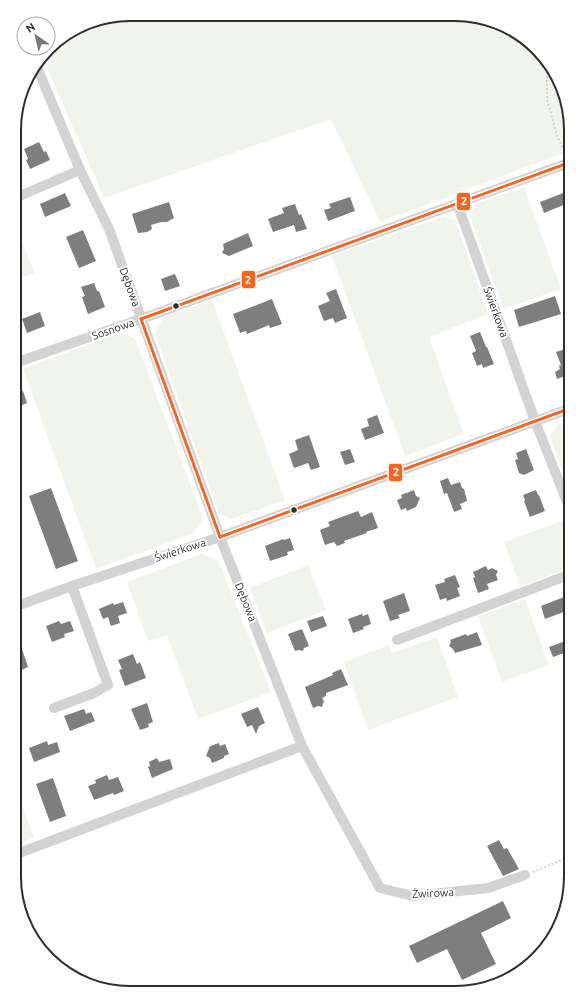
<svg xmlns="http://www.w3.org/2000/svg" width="585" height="1007" viewBox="0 0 585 1007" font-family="Ubuntu,sans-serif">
<rect width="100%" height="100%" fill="#fff"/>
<!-- green -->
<g fill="#f1f4eb">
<path d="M130,14L478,16L531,43L562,86L571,130V150L380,222L331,119L104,198L42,57L53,43L86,23Z"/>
<path d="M524,187L561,289L504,309L470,216L476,204Z"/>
<path d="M443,217L455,220L488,314L429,337L464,434L405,456L332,256Z"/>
<path d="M15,226L35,273L15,280Z"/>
<path d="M212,300L285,500L232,519L219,514L155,333L163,317Z"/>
<path d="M122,332L135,339L203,518L194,533L96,569L23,369Z"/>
<path d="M571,419V470L563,473L550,436L559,424Z"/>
<path d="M564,520L571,540V568L520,586L504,542Z"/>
<path d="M202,554L218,560L271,692L198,719L167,635L148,641L127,582Z"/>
<path d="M308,565L326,610L267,633L250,588Z"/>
<path d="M525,599L549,665L502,682L478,616Z"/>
<path d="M437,637L458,697L368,730L344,662L389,645L392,653Z"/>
<path d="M14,784L34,838L14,845Z"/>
</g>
<!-- building -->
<g fill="#7e7e7e">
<path d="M39,142L44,152L46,151L50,160L30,169L26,160L28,159L24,149Z"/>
<path d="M571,190V202L544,213L540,202Z"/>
<path d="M65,193L71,206L45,217L40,204Z"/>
<path d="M350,197L355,211L328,221L324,210L331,208L329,204Z"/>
<path d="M169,202L174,218L167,222H161L151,225L152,229L147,232L138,233L132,214Z"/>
<path d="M295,204L299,215L301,214L307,229L296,232L294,225L273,232L268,219L284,213L282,208Z"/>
<path d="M83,230L96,261L79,268L66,237Z"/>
<path d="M248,233L253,246L229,256L222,253L224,249L223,244Z"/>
<path d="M175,274L180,286L165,291L161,279Z"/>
<path d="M94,283L97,291H99L105,307L88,314L82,297L85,296L81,287Z"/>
<path d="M336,289L347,318L335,323L333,318L324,321L318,306L330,301L326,293Z"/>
<path d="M555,296L561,314L519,327L514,310Z"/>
<path d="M272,299L282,324L270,328L269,325L247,334L246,331L240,333L233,314Z"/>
<path d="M40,312L45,326L27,333L22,319Z"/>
<path d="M480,332L486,347H487L494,364L483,368L482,364L477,366L472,353L476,351L470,336Z"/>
<path d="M568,348L571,355V374L557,379L555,372L560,369L559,366L561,365L556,352Z"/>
<path d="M23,391L27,403L15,408V394Z"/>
<path d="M377,415L384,433L365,440L361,429L369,426L367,419Z"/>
<path d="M309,435L320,467L311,470L308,463L294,468L289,454L298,450L295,440Z"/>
<path d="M350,449L355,462L345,465L340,452Z"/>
<path d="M526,449L534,470L524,475L519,473L515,460L518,459L516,453Z"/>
<path d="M448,478L451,485L460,482L462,488L464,489L467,501L460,504L462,509L454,512L447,493L444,494L440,481Z"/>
<path d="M51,488L78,561L56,569L29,496Z"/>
<path d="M414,490L416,496L420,498L416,507L407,511L406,508L401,510L397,500L402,498L401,495Z"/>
<path d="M536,490L538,495H539L545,511L530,517L524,501L525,500L523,495Z"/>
<path d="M358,511L361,517L372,512L378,528L366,532L367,533L344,541L345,543L337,546L334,542L325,545L320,530L330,526L328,522Z"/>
<path d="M290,538L294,550L287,552L288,555L270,561L265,546L283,539L284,540Z"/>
<path d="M486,566L488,570L492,568L498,571L496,575L498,580L487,584L489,589L478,593L473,578L475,577L473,572Z"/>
<path d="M455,575L460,587L457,588L460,596L447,601L446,598L440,600L435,585L445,582L444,579Z"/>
<path d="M404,593L410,611L398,615L400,618L390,621L383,601Z"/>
<path d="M564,597L569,610L545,619L541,606Z"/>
<path d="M123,602L127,613L118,616L120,623L111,626L108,617L103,619L99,609L113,603L114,605Z"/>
<path d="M362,614L363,616L368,614L371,624L363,627L364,629L353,633L348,619Z"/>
<path d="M323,616L327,626L311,632L307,621Z"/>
<path d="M59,621L61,624L70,621L74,631L64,634L65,637L52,642L46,626Z"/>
<path d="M302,629L309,646L304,648L303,651L299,650L295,651L288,634Z"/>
<path d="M14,631H16L28,667L17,672L14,665Z"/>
<path d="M477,632L482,645L455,653L453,649L449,646L451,642L450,640L466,634L467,636Z"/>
<path d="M563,642L567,652L553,657L549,647Z"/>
<path d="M133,654L137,664L140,662L146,678L125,686L119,670L122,669L118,660Z"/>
<path d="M341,669L348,685L326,693V696L322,698L324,701L322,707L318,706L313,708L305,687L333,675L332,673Z"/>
<path d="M147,703L153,722L148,724L149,727L140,730L131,709Z"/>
<path d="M258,707L265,723L259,726L256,734L252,725L247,727L241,714Z"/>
<path d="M84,709L86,714L91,712L95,721L70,731L64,716Z"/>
<path d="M47,741L48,745L57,742L60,752L34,762L29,748Z"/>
<path d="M219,743L220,746L225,744L229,754L224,756V758L212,763L210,758L206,756L210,746Z"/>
<path d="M157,758L159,762L170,759L173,769L152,778L148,767L150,766L149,762Z"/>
<path d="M107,775L109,780L118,777L124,791L114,795L113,793L94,800L88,786L96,783L95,780Z"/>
<path d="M53,778L66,816L50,822L36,784Z"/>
<path d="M499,840L504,849L507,848L519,869L503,876L487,846Z"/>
<path d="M503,901L511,918L481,933L496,964L462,980L447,949L417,963L409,946Z"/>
</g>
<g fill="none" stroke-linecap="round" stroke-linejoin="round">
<!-- path -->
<g stroke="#d3d3d3" stroke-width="2" stroke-dasharray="2 2" stroke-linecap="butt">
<path d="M547,64V99L557,136L566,154"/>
<path d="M533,872L571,856"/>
</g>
<!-- minor -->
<g stroke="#d3d3d3" stroke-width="10">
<path d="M36,65L80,170L109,229L220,537L302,746L380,888L413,896L488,888L525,875"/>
<path d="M15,198L80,170"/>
<path d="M457,203L535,421L571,512"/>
<path d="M15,363L141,319L571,162"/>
<path d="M14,607L72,586L220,537L571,408"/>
<path d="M397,640L571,574"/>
<path d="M54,708L94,693L108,685L72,586"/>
<path d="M14,855L302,746"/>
</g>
<!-- bus-1 casing -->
<g stroke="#fff" stroke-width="6">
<g id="bus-1">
<path d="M141,319L571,162"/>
<path d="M141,319L220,537"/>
<path d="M220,537L571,408"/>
</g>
</g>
<!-- bus-1 -->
<use href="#bus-1" stroke="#f26522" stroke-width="3"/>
</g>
<!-- markers -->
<g fill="#2e2e2e" stroke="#fff" stroke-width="1.5">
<circle cx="176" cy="306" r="3.5"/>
<circle cx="294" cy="510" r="3.5"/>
</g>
<g text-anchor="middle" stroke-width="4" stroke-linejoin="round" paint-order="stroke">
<!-- street labels -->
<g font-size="11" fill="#2e2e2e" stroke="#fff">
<text transform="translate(130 287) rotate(70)" y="4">Dębowa</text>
<text transform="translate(496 312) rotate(70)" y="4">Świerkowa</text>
<text transform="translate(113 329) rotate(-19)" y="4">Sosnowa</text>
<text transform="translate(180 550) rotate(-18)" y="4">Świerkowa</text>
<text transform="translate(246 602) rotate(68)" y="4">Dębowa</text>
<text transform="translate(433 893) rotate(-3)" y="4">Żwirowa</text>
</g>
</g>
<!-- crop -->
<path d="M0 0H585V1007H0ZM130 21H455A109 109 0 0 1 564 130V877A109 109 0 0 1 455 986H130A109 109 0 0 1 21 877V130A109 109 0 0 1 130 21Z" fill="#fff" fill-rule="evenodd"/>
<path fill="none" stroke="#2e2e2e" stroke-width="2" d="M130 21H455A109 109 0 0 1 564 130V877A109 109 0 0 1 455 986H130A109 109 0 0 1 21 877V130A109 109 0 0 1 130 21Z"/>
<g stroke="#fff" stroke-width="1.5">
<rect x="456" y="192" width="15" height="19" rx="4" fill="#f26522"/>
<rect x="241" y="270" width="15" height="19" rx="4" fill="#f26522"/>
<rect x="388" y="463" width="15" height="19" rx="4" fill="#f26522"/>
</g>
<g font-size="11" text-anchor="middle" font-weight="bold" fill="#fff">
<text x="464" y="205">2</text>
<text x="248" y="284">2</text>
<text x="396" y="476">2</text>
</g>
<!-- north arrow -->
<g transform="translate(36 36) rotate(326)"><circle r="19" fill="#ffffff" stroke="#ababab"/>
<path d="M0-3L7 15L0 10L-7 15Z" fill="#777777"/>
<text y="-6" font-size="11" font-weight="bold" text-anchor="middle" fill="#2e2e2e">N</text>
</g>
</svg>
